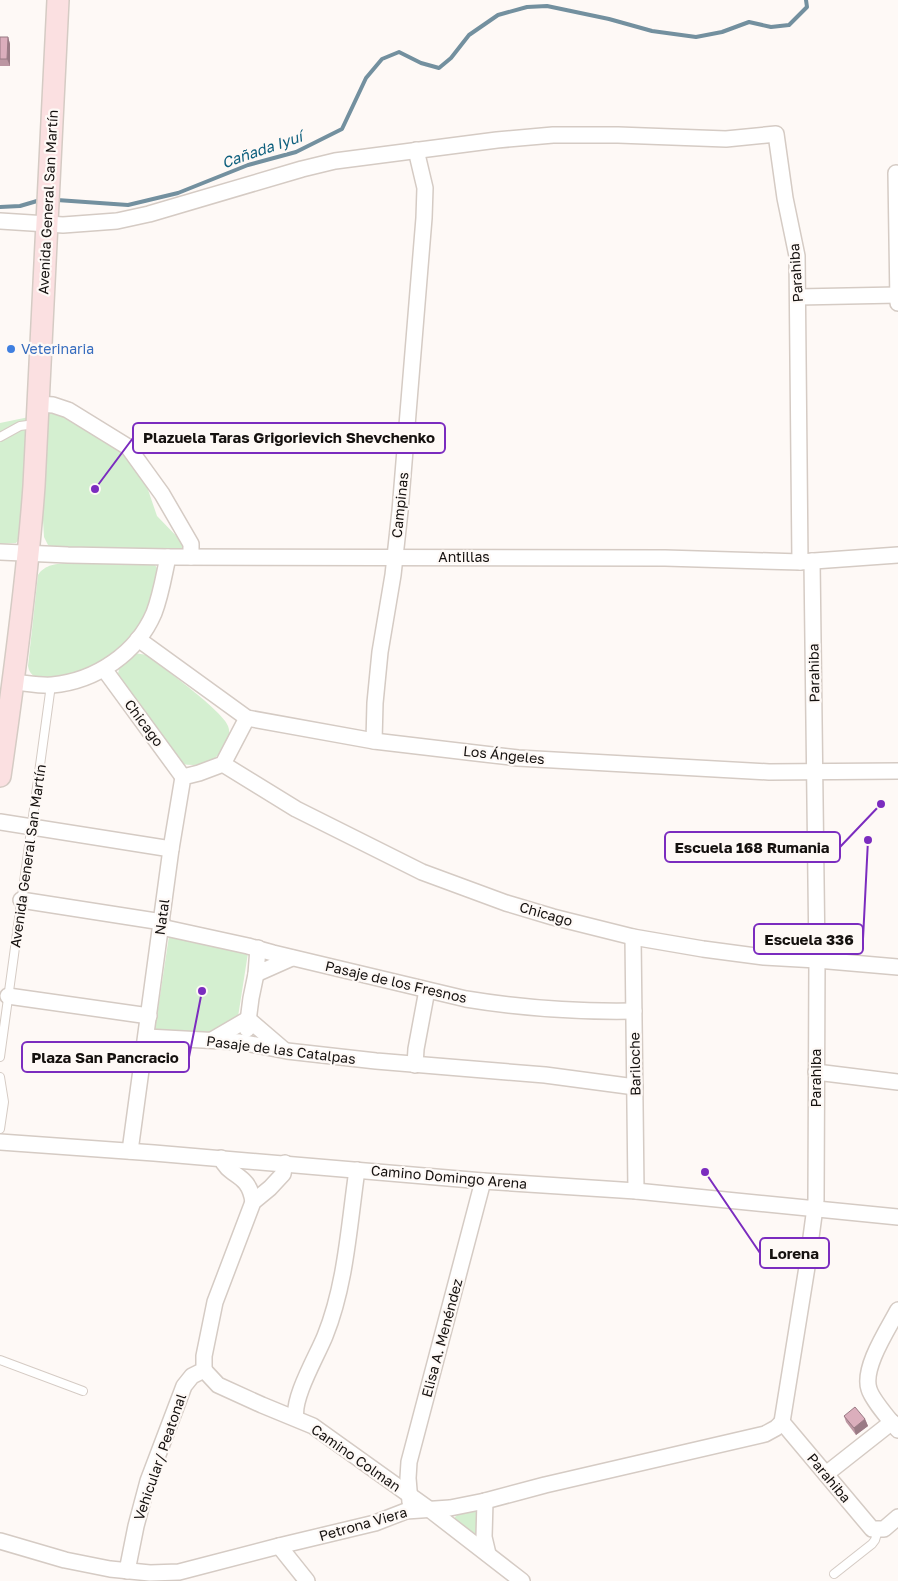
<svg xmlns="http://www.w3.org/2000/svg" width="898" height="1581" viewBox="0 0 898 1581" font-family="'Golos Text',sans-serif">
<rect width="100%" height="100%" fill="#fef9f6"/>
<!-- green -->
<g fill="#d4efd0">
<path d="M56,409L128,452L144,478L157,516L185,545L184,550L180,553L53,548L48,545L44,537L42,503L46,412Z"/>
<path d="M29,417L22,535L16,543L0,544V423Z"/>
<path d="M68,563L154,564C162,572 157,587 153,596C145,615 136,634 122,649C108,663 33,699 28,666L38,575C45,564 57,564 68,563Z"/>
<path d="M134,653L147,655C163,668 223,711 228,726C232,736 225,747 219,754C208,766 196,766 181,764L117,678L120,665Z"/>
<path d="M169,936L248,953L235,1036L155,1029Z"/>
<path d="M473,1510L479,1512V1536L475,1537L455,1520V1517L458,1514Z"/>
</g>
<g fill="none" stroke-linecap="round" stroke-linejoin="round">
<!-- stream -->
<g stroke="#73909f" stroke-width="4">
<path d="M57,200L128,205L178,193L248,165L296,152L342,129L366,78L382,59L399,52L421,63L439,68L451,58L469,35L498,15L527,7L547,6L609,19L652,31L696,37L722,32L749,22L771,27L789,25L807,7L806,0"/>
<path d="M0,207L20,206L37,201"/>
</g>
<!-- service casing -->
<g stroke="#d5cbc4" stroke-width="10">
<g id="service">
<path d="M0,437L20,426L35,424"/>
<path d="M0,1057L51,685"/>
<path d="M0,1077L4,1102L0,1129"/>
<path d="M0,1360L83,1391"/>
<path d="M834,1574L872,1544L875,1540L878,1530"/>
</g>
</g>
<!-- minor casing -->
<g stroke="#d5cbc4" stroke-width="18">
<g id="minor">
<path d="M896,173L898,303"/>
<path d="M0,221L63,225L117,221L149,214L302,169L335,161L497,140L553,135H618L726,139L776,134L785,198L797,256L800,562"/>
<path d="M798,297L898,295"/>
<path d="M38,404L53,405L68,410L128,447L162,494L191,544V557"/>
<path d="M0,552L68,555L168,557L665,558L800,562L898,555"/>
<path d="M812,561L817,960L816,1200L807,1267L782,1422L872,1529H884L898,1517"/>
<path d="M138,639L247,718L374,741L518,758L769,772L898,771"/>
<path d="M104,669L183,777"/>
<path d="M14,682C26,683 40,686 52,685C96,681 137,653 154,613C161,595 164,575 168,557"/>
<path d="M374,741L375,703L380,652L393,575L400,511L424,218L425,188L416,150"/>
<path d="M223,764L296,809L422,872L506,903L553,917L633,937L703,949L764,957L817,960L898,967"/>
<path d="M0,822L171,849"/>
<path d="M21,900L162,922"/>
<path d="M161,927L248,946L273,953L466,999C521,1008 579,1012 634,1011"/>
<path d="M633,937L636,1191"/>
<path d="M258,948L256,974L292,958"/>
<path d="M8,996L149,1016"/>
<path d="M247,1029L251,998L256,974"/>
<path d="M147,1037L240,1042L287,1051L376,1061L545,1075L635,1087"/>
<path d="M212,1040L248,1019L283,1049"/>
<path d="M415,1065L416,1049L427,990"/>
<path d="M816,1072L898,1082"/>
<path d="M0,1142L154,1153L483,1181L636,1191L898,1217"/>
<path d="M130,1151L171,849L183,777L199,773L223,764L247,718"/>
<path d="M221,1158C229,1178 249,1172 253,1202"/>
<path d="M898,1310C888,1329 862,1368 869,1389C872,1400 890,1420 898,1430"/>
<path d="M204,1370L218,1385L262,1405L313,1426L429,1509L522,1581"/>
<path d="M296,1418C292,1398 317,1356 325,1336C346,1284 349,1225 357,1170"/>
<path d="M826,1474L892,1422"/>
<path d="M485,1501L484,1537L488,1554"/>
<path d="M410,1502L408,1478L409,1462L483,1181"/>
<path d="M0,1541L65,1560L110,1569L150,1573L179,1572L279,1546L375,1523L406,1511L450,1508L485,1501L545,1485L765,1434L776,1428L782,1422"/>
<path d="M279,1546L307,1581"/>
<path d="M127,1571L136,1526L148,1481L184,1386L192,1376L204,1370V1356L215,1302L253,1202L270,1188L283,1174L285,1163"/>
</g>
</g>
<!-- secondary casing -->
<g stroke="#d5cbc4" stroke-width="24">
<path id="secondary" d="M0,776C14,679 27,583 34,486L58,0"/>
</g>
<!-- service -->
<use href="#service" stroke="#fff" stroke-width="8"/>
<!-- minor -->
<use href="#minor" stroke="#fff" stroke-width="15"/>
<!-- secondary -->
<use href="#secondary" stroke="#fbe0e1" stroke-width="21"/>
</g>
<!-- wall -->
<g fill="#bc96a2">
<path d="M0,37H8L10,44V66H0Z"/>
<path d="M844,1416L865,1419L868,1426L856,1435L846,1422Z"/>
</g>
<!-- shaded-wall -->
<g fill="#997a84">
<path d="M8,37L10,44V66L7,59Z"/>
<path d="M865,1419L868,1426L856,1435L854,1428Z"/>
</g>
<!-- building -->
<g fill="#dbaebc" stroke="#997a84">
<path d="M0,37H8L7,59H0Z"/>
<path d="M855,1407L865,1419L854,1428L844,1416Z"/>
</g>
<!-- markers -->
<circle fill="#3f7fe0" stroke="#fef9f6" stroke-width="2" cx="11" cy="349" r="5"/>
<g text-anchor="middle" stroke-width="4.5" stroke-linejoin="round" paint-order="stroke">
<!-- street labels -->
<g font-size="14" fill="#15110f" stroke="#fef9f6">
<text transform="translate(48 202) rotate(-87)" y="5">Avenida General San Martín</text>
<text transform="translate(796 273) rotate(-94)" y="5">Parahiba</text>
<text transform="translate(400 505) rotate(-84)" y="5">Campinas</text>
<text x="464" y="562">Antillas</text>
<text transform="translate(814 673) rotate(-91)" y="5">Parahiba</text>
<text transform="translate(144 723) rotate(53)" y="5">Chicago</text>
<text transform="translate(504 755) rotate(6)" y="5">Los Ángeles</text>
<text transform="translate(28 856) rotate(-82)" y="5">Avenida General San Martín</text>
<text transform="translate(546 914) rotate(16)" y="5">Chicago</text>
<text transform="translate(162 917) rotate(-82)" y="5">Natal</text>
<text transform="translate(396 982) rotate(13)" y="5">Pasaje de los Fresnos</text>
<text transform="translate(281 1050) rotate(7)" y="5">Pasaje de las Catalpas</text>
<text transform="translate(635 1064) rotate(-91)" y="5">Bariloche</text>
<text transform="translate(816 1078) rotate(-90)" y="5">Parahiba</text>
<text transform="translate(449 1177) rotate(5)" y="5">Camino Domingo Arena</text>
<text transform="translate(442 1338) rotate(-75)" y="5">Elisa A. Menéndez</text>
<text transform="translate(160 1457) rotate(-71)" y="5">Vehicular/ Peatonal</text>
<text transform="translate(356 1458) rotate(35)" y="5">Camino Colman</text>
<text transform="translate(829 1478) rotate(50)" y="5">Parahiba</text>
<text transform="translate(363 1524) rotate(-16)" y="5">Petrona Viera</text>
</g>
<!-- shop labels -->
<g font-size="14" fill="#366cbe" stroke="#fef9f6" text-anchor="start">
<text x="21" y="354">Veterinaria</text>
</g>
<!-- water labels -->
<g font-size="15" font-style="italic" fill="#0d5f7d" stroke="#fef9f6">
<text transform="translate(262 150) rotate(-19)" y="5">Cañada Iyuí</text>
</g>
</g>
<!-- callouts -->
<path fill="none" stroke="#7b2cbf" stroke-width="2" d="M95 489L133 438M881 804L840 847M868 840L863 939M202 991L189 1057M705 1172L760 1253"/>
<g fill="#7b2cbf" stroke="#fef9f6" stroke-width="2">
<circle cx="95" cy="489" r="5"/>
<circle cx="881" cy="804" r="5"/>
<circle cx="868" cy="840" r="5"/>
<circle cx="202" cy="991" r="5"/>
<circle cx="705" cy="1172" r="5"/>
</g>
<g fill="#fef9f6" stroke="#7b2cbf" stroke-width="2">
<rect x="133" y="423" width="312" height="30" rx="5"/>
<rect x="665" y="832" width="175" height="30" rx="5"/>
<rect x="754" y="924" width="109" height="30" rx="5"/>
<rect x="22" y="1042" width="167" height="30" rx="5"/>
<rect x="760" y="1238" width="69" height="30" rx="5"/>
</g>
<g font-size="15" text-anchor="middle" font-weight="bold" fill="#15110f">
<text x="289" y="443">Plazuela Taras Grigorievich Shevchenko</text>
<text x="752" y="853">Escuela 168 Rumania</text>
<text x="809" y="945">Escuela 336</text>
<text x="105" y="1063">Plaza San Pancracio</text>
<text x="794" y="1259">Lorena</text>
</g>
</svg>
